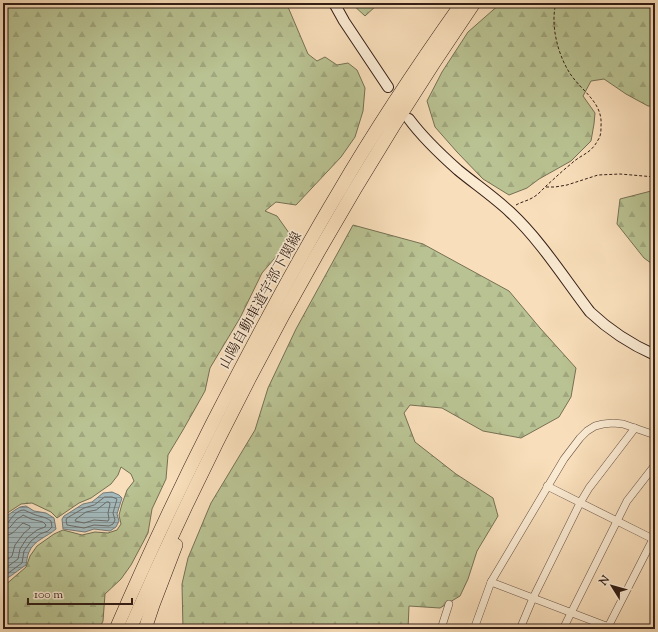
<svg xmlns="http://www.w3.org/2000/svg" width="658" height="632" viewBox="0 0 658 632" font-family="'Sorts Mill Goudy','Noto Serif JP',serif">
<defs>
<pattern id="forest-firs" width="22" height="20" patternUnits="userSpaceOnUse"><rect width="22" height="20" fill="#b9c292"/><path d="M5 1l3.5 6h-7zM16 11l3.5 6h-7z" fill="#a0a67d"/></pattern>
<pattern id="water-rules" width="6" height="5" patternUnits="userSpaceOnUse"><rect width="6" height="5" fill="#a3b9bb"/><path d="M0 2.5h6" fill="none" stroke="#869697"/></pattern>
</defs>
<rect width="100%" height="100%" fill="#f8deba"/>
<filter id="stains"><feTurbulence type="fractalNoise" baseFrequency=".005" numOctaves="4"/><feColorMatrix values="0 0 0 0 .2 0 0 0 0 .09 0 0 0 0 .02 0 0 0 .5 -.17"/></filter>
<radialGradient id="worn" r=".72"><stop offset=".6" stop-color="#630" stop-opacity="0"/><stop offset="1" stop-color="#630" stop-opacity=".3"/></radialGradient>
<!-- forest -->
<g fill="url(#forest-firs)" stroke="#767054">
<path d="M3,3H290L288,7L308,54L317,61L325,57L337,65L348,63L357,70L365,88L363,111L355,137L341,157L296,205L276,202L265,211L277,216L289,233L280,252L262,273L240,318L210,368L205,391L183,430L168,455L166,479L152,509L148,533L131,565L121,579L105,594L103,621L99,629H3V587L26,567L30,556L37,546L54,534L63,530L82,535L95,532L108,533L117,530L121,524L119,515L122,504L127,490L134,481L131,474L121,467L118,475L111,484L91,498L79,503L57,518L51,512L32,503L21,504L9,512L3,517Z"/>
<path d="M351,3H377V5L365,16Z"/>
<path d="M501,3H655V106H648L626,94L604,79L591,81L583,96L595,113L594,124L591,141L571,161L539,179L527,188L509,195L483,179L457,152L435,127L427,101L442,72L468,32Z"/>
<path d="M655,190V266L644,258L617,224L620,199Z"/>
<path d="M353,225L423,244L509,291L540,328L576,368L571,397L559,417L521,438L483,431L442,408L410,405L404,413L415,442L456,474L493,498L498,516L477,551L468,579L460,596L440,608L409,606L408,629H183L182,584L188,558L211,503L255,430L268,388L296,329Z"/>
</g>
<!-- water -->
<g fill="url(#water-rules)" stroke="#777b79">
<path d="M112,492L119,495L122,498L117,514L119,521L116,527L110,531L94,529L85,532L63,529L62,519L64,516L83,504L92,502L103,493Z"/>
<path d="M26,506L34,511L46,513L54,518L56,529C47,537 34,540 29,552C27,556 27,561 26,565C18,570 11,577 3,580V523L8,515L15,510L20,507Z"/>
</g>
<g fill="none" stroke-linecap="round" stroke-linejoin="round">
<!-- shore -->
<g stroke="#6c6c68" stroke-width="1">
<path d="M105,497H112L117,499L113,513L115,520L113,524L109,526L94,525L84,528L67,525L66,520L67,518L84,508L94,505Z"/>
<path d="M107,502H109L110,504L108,513L109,519L108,521L94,520L84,523L75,521L76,519L86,512L96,510Z"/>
<path d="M3,525L7,524C11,519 16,510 24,510C27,511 30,513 33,514C40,517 44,516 51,521L52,527L48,531L40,534L31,541L24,551L22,563L7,574L3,575"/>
<path d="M3,530C11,529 12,524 17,519C19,518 21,517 23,515L31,519L43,522L46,525L45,527L37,530L27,538L20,549L18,559L3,570"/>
<path d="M3,536C15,535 15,529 23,523L30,526V528L24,533L15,545L12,556L3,563"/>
</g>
<!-- street casing -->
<g stroke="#654e3f" stroke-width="8">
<g id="street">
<path d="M547,486L655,540"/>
<path d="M491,582L614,629"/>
<path d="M441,629L449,604"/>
<path d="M474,629L491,582L564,459L580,438L587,431L595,426L603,424L613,423L623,424L655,435"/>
<path d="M520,629L533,598L580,503L589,488L635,428"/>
<path d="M563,629L627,501L655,465"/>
<path d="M607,629L655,535"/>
</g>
</g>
<!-- secondary casing -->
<g stroke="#341e16" stroke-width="12">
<g id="secondary">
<path d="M334,3L344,21L388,87"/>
<path d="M409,119C423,138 440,154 458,170C475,184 494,197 510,212C541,241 564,278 590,312C609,330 630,344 655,355"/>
<path d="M654,629L655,628"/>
</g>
</g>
<!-- highway casing -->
<g stroke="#341e16" stroke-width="14">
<g id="highway">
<path d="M116,629C146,560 178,491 212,424C252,346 293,268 338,193C376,128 418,65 462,3"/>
<path d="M130,629C225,411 339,200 474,3"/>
<path d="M145,629L153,605L176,545"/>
</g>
</g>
<!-- path -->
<g stroke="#341e16" stroke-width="1" stroke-dasharray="3 2" stroke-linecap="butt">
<path d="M546,187H555L567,185L598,175L620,174L655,177"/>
<path d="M516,205C521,202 527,201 532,198C538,195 542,190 546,186C554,179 562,171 571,164C581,154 590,155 598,140C601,136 601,131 601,126C603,103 583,92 571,75C558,56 550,25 556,3"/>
</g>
<!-- street -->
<use href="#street" stroke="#faead2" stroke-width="7"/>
<!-- secondary -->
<use href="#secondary" stroke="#faead2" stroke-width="10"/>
<!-- highway -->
<use href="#highway" stroke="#f8deba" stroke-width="13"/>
</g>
<g text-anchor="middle" stroke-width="3.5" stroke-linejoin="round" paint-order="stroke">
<!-- street labels -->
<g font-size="14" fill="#341e16" stroke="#faead2">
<text transform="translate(260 300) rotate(-61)" y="5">山陽自動車道宇部下関線</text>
</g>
</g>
<!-- margin -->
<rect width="658" height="632" fill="none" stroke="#f8deba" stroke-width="16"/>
<rect x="4" y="4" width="650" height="624" fill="none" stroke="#341e16" stroke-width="2"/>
<rect x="8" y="8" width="642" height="616" fill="none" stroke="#341e16"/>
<!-- north arrow -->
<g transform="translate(612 586) rotate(307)" stroke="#faead2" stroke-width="3" paint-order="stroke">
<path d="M0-3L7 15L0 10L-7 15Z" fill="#341e16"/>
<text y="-6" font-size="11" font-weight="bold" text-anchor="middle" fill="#341e16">N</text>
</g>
<!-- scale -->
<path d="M28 598v6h104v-6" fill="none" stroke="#341e16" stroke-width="2"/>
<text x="34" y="598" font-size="12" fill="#341e16" stroke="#faead2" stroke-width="3" paint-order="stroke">100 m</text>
<rect width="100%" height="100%" filter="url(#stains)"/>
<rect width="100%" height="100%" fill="url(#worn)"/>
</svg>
